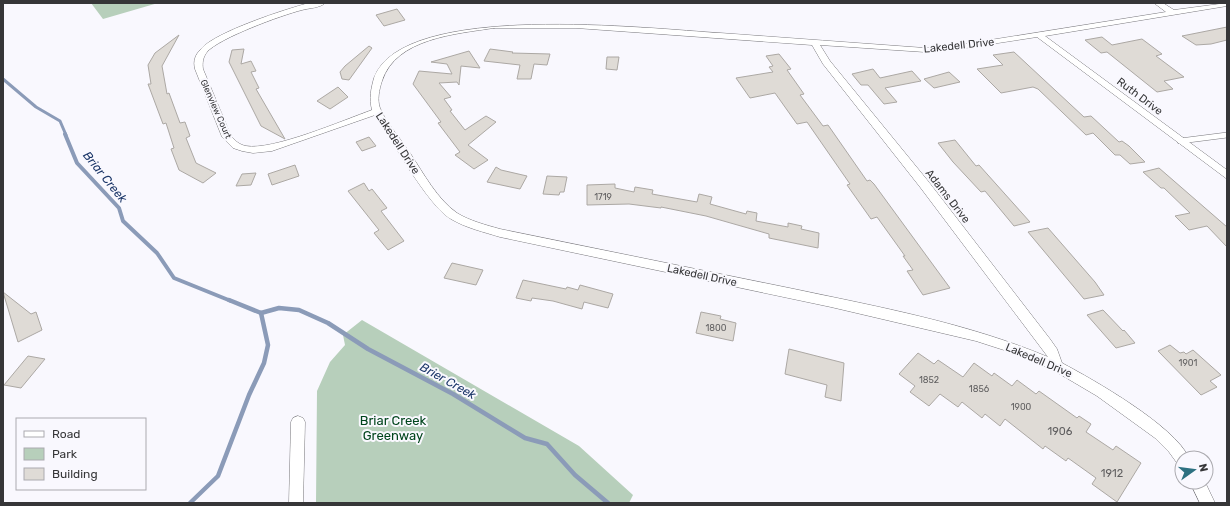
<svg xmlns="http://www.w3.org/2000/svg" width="1230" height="506" viewBox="0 0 1230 506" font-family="Rubik,sans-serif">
<rect width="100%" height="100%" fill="#f9f8fe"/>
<!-- green -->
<g fill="#b7cfbb">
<path d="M91,3H158L103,19Z"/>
<path d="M362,320L579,446L633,495L629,503H316L317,391L330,362L345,345L343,335Z"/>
</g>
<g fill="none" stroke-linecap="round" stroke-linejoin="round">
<!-- stream-far2 -->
<path stroke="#8b9bb8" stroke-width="3" d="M3,79L36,107L60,121L66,135"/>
<!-- stream-far1 -->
<path stroke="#8b9bb8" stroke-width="4" d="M65,134L77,163L119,208L123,221L157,253L174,278L231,301"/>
<!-- stream -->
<g stroke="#8b9bb8" stroke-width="4.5">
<path d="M229,300L261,313"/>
<path d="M261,313L279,308L299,310L328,323L368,349L453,394L525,438L547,444L575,475L608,503"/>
<path d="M190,503L218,476L249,395L264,363L268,345L261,313"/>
</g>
</g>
<!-- building -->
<g fill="#dfdbd6" stroke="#aca8a4">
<path d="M397,9L405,20L384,26L376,15Z"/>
<path d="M1227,27V40L1211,44L1196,45L1182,36Z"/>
<path d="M179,35L162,66L167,94L169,93L180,123L185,122L190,136L186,138L196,163L216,173L203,183L179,170L171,149L174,148L166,123L163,124L148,84H151L148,65L155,53Z"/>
<path d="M1102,37L1112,45L1142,39L1162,54L1156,56L1184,77L1164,81L1173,89L1157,92L1107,52L1101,53L1085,40Z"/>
<path d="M369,46L372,48L349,80L342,79L340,72L345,66Z"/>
<path d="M244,49L241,64L251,61L256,71L251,72L259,88L256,89L285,139L261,126L229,62L232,50Z"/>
<path d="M490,49L513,52L512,53L550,54L547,65L534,64L531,79H517L520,65L484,61Z"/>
<path d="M469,51L480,68L461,66L459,85L457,82L439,83L451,97L444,99L452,110L450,111L465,130L486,116L496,122L468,145L488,160L474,169L455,155L460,152L438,123L441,122L413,84L419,71L452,74L447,64L431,62Z"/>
<path d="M1014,52L1084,117L1091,116L1119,142L1122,141L1129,146L1145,162L1130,164L1120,155H1115L1093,133L1086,135L1038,89L1033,87L1001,93L977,69L1003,65L993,55Z"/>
<path d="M779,54L791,69L787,70L804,94L800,95L823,126L828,125L867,181L870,180L874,184L950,288L923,295L907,271L913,270L903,256H905L877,217L871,219L847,185L850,184L807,122L797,124L775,93L750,98L736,78L773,72L769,67L773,66L766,56Z"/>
<path d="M607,57H619L617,70L606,69Z"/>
<path d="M873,69L880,78L912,71L921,81L885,88L897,102L884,104L868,85H861L852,74Z"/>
<path d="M949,72L960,82L934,88L924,79Z"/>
<path d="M338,87L348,97L330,109L317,101Z"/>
<path d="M369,137L376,146L362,151L356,142Z"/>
<path d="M955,140L976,166L979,165L1030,222L1014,226L985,191L981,192L953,162L938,143Z"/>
<path d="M295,165L299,176L272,185L268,174Z"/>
<path d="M496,167L501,170L527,176L520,189L487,182Z"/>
<path d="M1159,168L1227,227V247L1207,226L1189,230L1175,216L1190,213L1164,188H1161L1143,172Z"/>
<path d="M256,173L251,185L236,186L242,174Z"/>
<path d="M547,176L567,177L564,192H560L559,195L543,194Z"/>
<path d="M364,183L369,191L372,189L387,208L381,211L404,241L388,250L374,233L379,230L348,191Z"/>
<path d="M615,184V188L634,192L635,187L653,190L652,194L697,202L699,194L712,197L710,204L746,214L747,211L757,213L756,221L788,227V223L802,226L801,229L819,233L818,248L769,238V234L706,216L661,207V208L629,204L587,205V185Z"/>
<path d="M1048,228L1095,282L1104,295L1084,299L1028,232Z"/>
<path d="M452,263L483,270L476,285L444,278Z"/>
<path d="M523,280L566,289L567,287L578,290L580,285L613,294L608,308L584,302L582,309L553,301L532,298L531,301L516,298Z"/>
<path d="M3,292L31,314L36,312L42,330L18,342Z"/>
<path d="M1103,310L1123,331L1124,330L1135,343L1116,348L1087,315Z"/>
<path d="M701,312L721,316L720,319L736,323L733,341L696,333Z"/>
<path d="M1170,345L1180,353L1184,352L1186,354L1193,350L1221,375L1210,381L1217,387L1201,395L1158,351Z"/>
<path d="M789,349L844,363L841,401L825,397L827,385L785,374Z"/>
<path d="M918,353L934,364L938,360L963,377L974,363L992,376L994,373L1012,386L1017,380L1036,394L1039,391L1077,418L1079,416L1091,424L1086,432L1113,450L1116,446L1141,463L1117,502L1092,484L1096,478L1068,458L1066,461L1045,446L1043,449L1005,419L1000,426L985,414L982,418L962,402L958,407L940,394L929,406L910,392L915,386L899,374Z"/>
<path d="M28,356L45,359L21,388L4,385Z"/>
</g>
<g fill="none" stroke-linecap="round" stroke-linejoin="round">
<!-- lane casing -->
<g stroke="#79787d" stroke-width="6">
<path id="lane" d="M1180,141L1227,135"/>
</g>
<!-- street casing -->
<g stroke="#79787d" stroke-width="1">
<g id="street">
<path d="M309,3H325C320,8 309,8 302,10C282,15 219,38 207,52C203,57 202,63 203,69L231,136C235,141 240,145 246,146C272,151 344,120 372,110C369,98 371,89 374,78C402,0 651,29 720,33C788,38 857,43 925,48L959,45L1166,12L1154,3H1163L1174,10L1227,3V6L1045,36L1227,170V179L1037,37L959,49L925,52L820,45L830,61L928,181L1050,339L1057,349L1062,363C1094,380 1175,426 1189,458H1182V465L1177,463L1169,452L1155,438L1097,396L1053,370L1007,351L976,341L831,307L500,237C484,232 466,228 451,219C428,206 392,140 375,115L272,151L253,153L242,151L233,148L222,137L195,69C193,61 195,55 201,49C215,32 286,9 309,3ZM494,28H576L812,45L823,64L920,187L1048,357C967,323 879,307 794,289C696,269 598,249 500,229C486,225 470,221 457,213C437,199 424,174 410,153C401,139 386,123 380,108C377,100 379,90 382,81C396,38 456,34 494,28Z"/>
<path d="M298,416L303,418L305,422L303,503H289L291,422L293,418Z"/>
<path d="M1190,482H1205L1215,503H1200Z"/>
</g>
</g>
<!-- lane -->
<use href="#lane" stroke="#fff" stroke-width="5"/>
<!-- street -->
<use href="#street" fill="#fff" fill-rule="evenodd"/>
</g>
<g text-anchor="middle" stroke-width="4" stroke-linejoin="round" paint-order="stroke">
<!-- far-street labels -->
<g font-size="9" fill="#363638" stroke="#f9f8fe">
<text transform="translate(216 109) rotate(66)" y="3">Glenview Court</text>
</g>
<!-- number labels -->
<g font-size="9" fill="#605f60">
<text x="603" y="200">1719</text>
<text x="716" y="331">1800</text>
<text x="1188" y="366">1901</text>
<text x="929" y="383">1852</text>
<text x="979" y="392">1856</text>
<text x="1021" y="410">1900</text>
</g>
<!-- street labels -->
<g font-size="11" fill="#363638" stroke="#f9f8fe">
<text transform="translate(959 45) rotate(-6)" y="4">Lakedell Drive</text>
<text transform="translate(1140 96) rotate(37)" y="4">Ruth Drive</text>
<text transform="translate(398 143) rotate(57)" y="4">Lakedell Drive</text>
<text transform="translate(948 196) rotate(52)" y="4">Adams Drive</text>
<text transform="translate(702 275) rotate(12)" y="4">Lakedell Drive</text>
<text transform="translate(1039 360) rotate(23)" y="4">Lakedell Drive</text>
</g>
<!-- near-number labels -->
<g font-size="11" fill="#605f60">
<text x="1060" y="435">1906</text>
<text x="1112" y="477">1912</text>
</g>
<!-- water labels -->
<g font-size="12" font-style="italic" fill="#1c3769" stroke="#f9f8fe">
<text transform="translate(105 177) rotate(51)" y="4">Briar Creek</text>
<text transform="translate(448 381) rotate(29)" y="4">Brier Creek</text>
</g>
<!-- near-park labels -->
<g font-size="13" fill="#00451c" stroke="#f9f8fe">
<text x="393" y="425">Briar Creek<tspan x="393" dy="15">Greenway</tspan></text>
</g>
</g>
<!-- border -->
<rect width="1230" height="506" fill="none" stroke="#363638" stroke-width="8"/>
<!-- legend -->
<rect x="16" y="418" width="130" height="72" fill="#f9f8fe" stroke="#abaaaf"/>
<rect x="24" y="431" width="20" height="6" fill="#ffffff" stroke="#abaaaf"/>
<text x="52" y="438" font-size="12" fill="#363638">Road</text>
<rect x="24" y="448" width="20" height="12" fill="#b7cfbb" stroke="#abaaaf"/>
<text x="52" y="458" font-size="12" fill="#363638">Park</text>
<rect x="24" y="468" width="20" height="12" fill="#dfdbd6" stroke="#abaaaf"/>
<text x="52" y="478" font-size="12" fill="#363638">Building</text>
<!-- north arrow -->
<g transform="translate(1194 470) rotate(76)"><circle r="19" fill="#f9f8fe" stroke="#abaaaf"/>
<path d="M0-3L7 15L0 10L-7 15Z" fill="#2d7181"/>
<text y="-6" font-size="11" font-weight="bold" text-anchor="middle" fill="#363638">N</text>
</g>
</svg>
